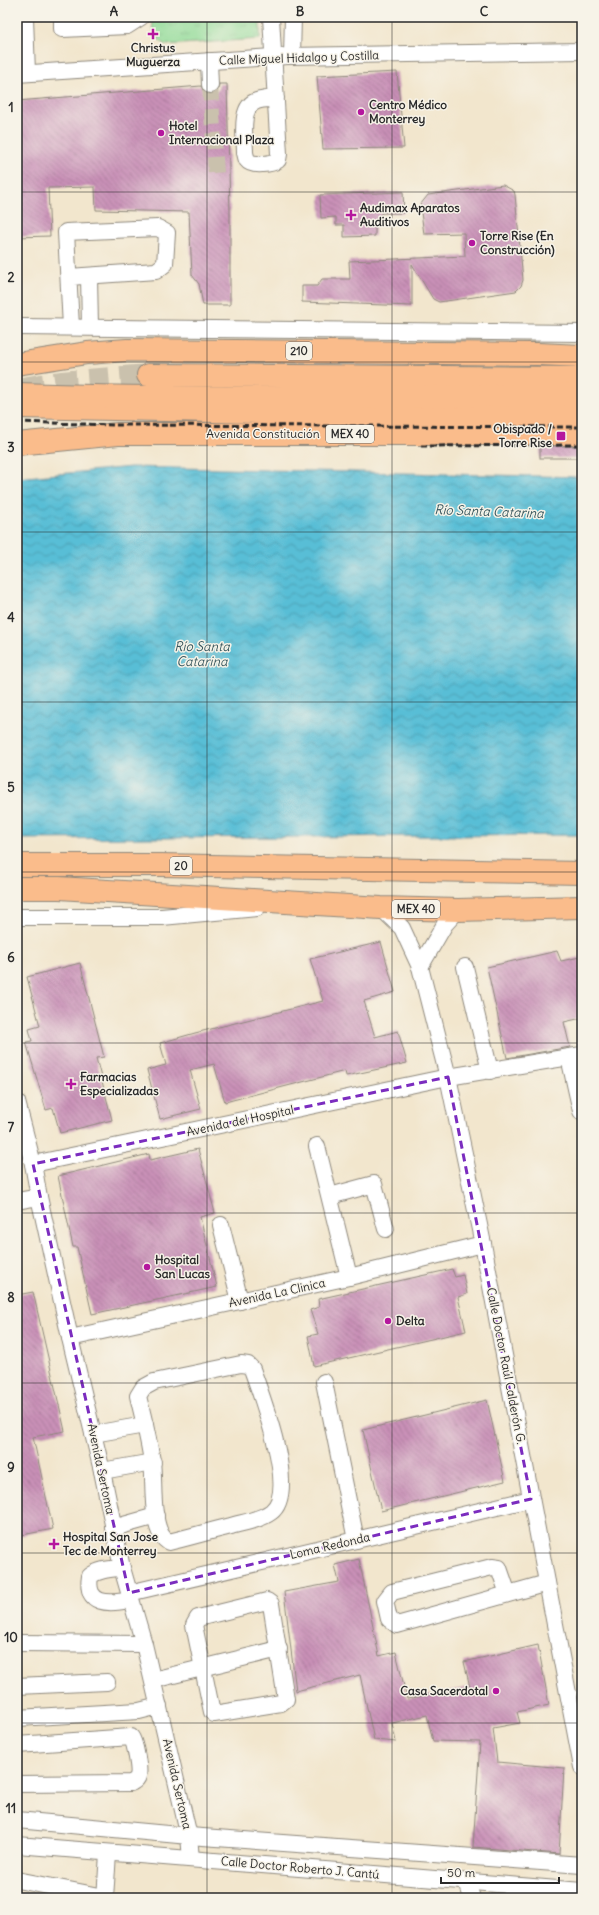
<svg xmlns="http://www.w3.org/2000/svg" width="599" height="1915" viewBox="0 0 599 1915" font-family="Delius,sans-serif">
<defs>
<pattern id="grass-tufts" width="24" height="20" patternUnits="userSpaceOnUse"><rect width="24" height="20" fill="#91db98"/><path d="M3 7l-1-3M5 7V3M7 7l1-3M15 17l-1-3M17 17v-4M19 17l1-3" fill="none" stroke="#7dbc83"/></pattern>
<pattern id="water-waves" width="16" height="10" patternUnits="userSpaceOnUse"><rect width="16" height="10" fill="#58bed6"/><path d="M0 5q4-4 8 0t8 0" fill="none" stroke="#499bae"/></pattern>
<pattern id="building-back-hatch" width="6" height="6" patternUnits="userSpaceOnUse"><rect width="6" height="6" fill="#c990b7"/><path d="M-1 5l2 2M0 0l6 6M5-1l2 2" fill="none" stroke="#a37695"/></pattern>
</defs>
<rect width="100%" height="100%" fill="#f7f3e8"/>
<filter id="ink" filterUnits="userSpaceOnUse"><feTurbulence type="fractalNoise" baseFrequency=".025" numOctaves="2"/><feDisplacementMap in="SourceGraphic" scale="8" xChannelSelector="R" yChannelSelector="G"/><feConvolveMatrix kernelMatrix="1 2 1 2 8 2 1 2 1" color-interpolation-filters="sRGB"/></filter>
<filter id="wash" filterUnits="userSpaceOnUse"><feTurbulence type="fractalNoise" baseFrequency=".012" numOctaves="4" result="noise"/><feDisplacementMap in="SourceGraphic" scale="16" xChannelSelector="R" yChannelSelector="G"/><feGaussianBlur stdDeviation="0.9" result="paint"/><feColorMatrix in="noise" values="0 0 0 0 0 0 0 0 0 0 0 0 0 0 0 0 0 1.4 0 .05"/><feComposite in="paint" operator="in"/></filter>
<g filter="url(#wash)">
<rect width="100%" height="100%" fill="#f2e6cd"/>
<!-- grass -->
<path fill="url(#grass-tufts)" stroke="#5e8362" d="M153,17H260V39L165,45C155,38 151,29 153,17Z"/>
<!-- water -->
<path fill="url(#water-waves)" stroke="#427480" d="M131,467L582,477V835L17,839V478Z"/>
<g id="blocks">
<!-- building -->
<g fill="url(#building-back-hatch)">
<path d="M397,72L404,148L323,149L317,76Z"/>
<path d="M219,84H227L230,212V305H203L199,284L192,275L189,212L96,210L95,187L48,188L50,236L17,237V101L201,86L205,93L211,94L218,90Z"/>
<path d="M503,185L514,191L515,195L523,280L521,286L516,291L439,302L433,299L412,264V306L302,302V286H317L322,279H350L349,261L465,256L464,233L424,234L420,205L428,195Z"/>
<path d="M403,192L404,213H381V218L375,220V236L344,237V225H336V217L321,218L320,195Z"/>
<rect x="540" y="446" width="42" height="12"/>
<path d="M381,942L395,992L364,1001L375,1037L398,1031L407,1063L346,1076L345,1071L225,1102L214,1064L190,1070L201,1109L160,1119L147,1070L166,1065L160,1043L195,1033L323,1001L310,959Z"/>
<path d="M557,951L561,961L580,957L582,965V1018L564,1022L570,1047L507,1058L487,967Z"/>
<path d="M80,963L104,1057L96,1058L112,1120L60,1133L53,1108L46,1110L26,1042L32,1041L29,1029L40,1026L27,977Z"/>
<path d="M198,1149L215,1213L200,1217L217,1287L92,1314L77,1247H73L58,1176L149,1154L150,1160Z"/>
<path d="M452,1269L455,1277L463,1275L467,1294L458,1297L466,1331L314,1366L308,1336L318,1334L310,1310L319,1307L318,1299Z"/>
<path d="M33,1292L65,1431L33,1437L53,1529L17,1536V1295Z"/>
<path d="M487,1400L505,1481L381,1511L363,1430Z"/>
<path d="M359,1559L379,1656L396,1652L407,1699L470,1687L464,1662L538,1645L549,1705L517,1712L520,1723L493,1728L497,1762L564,1768L559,1854L473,1847L480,1742L433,1741L427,1715L392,1723L396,1742L374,1740L360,1675L296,1691L284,1592L339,1582L335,1565Z"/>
</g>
</g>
</g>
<g filter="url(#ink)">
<use href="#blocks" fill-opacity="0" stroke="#8e887c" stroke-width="1"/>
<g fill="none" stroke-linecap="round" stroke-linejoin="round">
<!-- minor-tunnel -->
<path stroke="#cac1ad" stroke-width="16" stroke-dasharray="16 8" stroke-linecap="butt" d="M210,85L216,173"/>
<!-- highway-tunnel -->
<path stroke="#cac1ad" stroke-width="22" stroke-dasharray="22 11" stroke-linecap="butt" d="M22,388L61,382L148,375"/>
<!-- minor casing -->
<g stroke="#8e887c" stroke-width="18">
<g id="minor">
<path d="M25,17L27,73"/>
<path d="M62,17V29L127,26L141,17"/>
<path d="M271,17L279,154L278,160C272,164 252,167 247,160C246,158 246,156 245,153C245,138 239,106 257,101C263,99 270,99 276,98"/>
<path d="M292,56L293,17"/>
<path d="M209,61L210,85"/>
<path d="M17,74L288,56L582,51"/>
<path d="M89,276L90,327"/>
<path d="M69,277L156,271L165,264L167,233L158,228L66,232L71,327"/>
<path d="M17,327L582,333"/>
<path d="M381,908L402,928L420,967L448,1077L483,1244L582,1767"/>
<path d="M17,917H162L257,908"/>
<path d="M420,967L445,924L458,910"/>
<path d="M465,967L490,1071"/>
<path d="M569,1057L581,1111H582"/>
<path d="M17,1102L33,1164L39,1197L70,1338L102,1471L122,1568L144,1644L189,1836L191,1859"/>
<path d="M317,1146L349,1277"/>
<path d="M33,1164L448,1077L582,1055"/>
<path d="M330,1196L374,1184L386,1229"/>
<path d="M17,1201L39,1197"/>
<path d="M221,1225L240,1301"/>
<path d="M70,1338L349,1277L483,1244"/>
<path d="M241,1364L248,1365L252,1369C261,1395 299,1492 271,1512C260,1520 245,1522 231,1526C210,1531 190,1537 169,1542C149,1533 155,1480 152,1462C149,1439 143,1417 138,1396L143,1388L154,1382Z"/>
<path d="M324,1382L356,1540"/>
<path d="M93,1434L145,1425"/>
<path d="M102,1471L153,1462"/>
<path d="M113,1528L156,1516"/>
<path d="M122,1568C110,1569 100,1569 90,1576C85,1606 109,1604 130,1600"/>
<path d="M129,1593L531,1499"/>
<path d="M508,1594L499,1568L492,1567L392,1592L385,1601L389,1619L397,1625L526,1589L547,1583"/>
<path d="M267,1601L271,1604L286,1699L281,1703L214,1714L212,1712L194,1625L198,1618Z"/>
<path d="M17,1643L144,1644"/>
<path d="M153,1680L279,1649"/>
<path d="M17,1686L107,1682"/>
<path d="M17,1718L139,1711L159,1706"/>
<path d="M17,1745L131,1737C135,1742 140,1770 138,1776C137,1780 134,1781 131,1783L17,1784"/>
<path d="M17,1820L189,1836L582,1865"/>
<path d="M17,1845L582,1891"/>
<path d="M17,1880L105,1897"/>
<path d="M467,1882L472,1898"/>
<path d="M105,1898L108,1854"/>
</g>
</g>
<!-- major casing -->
<g stroke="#8e887c" stroke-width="22">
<path id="major" d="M17,408L362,415L582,413"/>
</g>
<!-- highway casing -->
<g stroke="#8e887c" stroke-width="24">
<g id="highway">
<path d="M17,364L87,353L127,350L537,354L582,356"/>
<path d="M148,375L582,378"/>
<path d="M17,394C205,400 394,398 582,394"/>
<path d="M17,444L118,434H582"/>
<path d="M17,865H161L582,873"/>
<path d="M17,888H59L381,908L458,910L582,907"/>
</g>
</g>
<!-- minor -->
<use href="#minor" stroke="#fff" stroke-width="16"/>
<!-- major -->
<use href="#major" stroke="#fabc8b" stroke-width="20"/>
<!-- highway -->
<use href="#highway" stroke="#fabc8b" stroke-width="22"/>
<!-- rail -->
<g stroke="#2b2b2b" stroke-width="3" stroke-dasharray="6 3" stroke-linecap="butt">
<path d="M17,422L115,425L582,427"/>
<path d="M421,446L582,445"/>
</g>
</g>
</g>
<!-- marked area -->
<path fill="none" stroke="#7b2cbf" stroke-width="3" stroke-dasharray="8 5" stroke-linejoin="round" d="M448,1077L531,1499L129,1593L33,1164Z"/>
<!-- grid -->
<path fill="none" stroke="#2b2b2b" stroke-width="1" stroke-opacity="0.55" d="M207,17V1898M392,17V1898M17,192H582M17,362H582M17,532H582M17,702H582M17,872H582M17,1043H582M17,1213H582M17,1383H582M17,1553H582M17,1723H582"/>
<!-- markers -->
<g fill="#b5179e" stroke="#f7f3e8" stroke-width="1.5">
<path d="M151 28h4v4h4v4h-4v4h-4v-4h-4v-4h4z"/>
<circle cx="361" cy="112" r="4"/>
<circle cx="161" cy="133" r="4"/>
<path d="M349 209h4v4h4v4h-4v4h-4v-4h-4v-4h4z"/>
<circle cx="472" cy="243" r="4"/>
<rect x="556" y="431" width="10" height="10" rx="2"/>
<path d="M69 1078h4v4h4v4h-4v4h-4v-4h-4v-4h4z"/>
<circle cx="147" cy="1267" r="4"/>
<circle cx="388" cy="1321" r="4"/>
<path d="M52 1538h4v4h4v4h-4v4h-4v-4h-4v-4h4z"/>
<circle cx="496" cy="1691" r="4"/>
</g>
<g text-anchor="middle" stroke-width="3" stroke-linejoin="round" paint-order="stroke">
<!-- shield labels -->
<g fill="#f7f3e8" stroke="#686764" stroke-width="1">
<rect x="286" y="342" width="26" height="18" rx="3"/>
<rect x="326" y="425" width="48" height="18" rx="3"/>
<rect x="170" y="857" width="22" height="18" rx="3"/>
<rect x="392" y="900" width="48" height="18" rx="3"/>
</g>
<g font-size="11" font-weight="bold" fill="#2b2b2b">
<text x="299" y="355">210</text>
<text x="350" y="438">MEX 40</text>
<text x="181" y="870">20</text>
<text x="416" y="913">MEX 40</text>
</g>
<!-- poi labels -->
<g font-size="12" font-weight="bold" fill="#2b2b2b" stroke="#f7f3e8" text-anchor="start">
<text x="153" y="52" text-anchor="middle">Christus<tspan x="153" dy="14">Muguerza</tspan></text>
<text x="369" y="109">Centro Médico<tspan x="369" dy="14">Monterrey</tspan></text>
<text x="169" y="130">Hotel<tspan x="169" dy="14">Internacional Plaza</tspan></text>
<text x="360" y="212">Audimax Aparatos<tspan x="360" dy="14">Auditivos</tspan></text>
<text x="480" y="240">Torre Rise (En<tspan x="480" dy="14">Construcción)</tspan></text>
<text x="552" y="433" text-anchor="end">Obispado /<tspan x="552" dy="14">Torre Rise</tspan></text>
<text x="80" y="1081">Farmacias<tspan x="80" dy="14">Especializadas</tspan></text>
<text x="155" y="1264">Hospital<tspan x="155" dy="14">San Lucas</tspan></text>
<text x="396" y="1325">Delta</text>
<text x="63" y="1541">Hospital San Jose<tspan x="63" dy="14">Tec de Monterrey</tspan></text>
<text x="488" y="1695" text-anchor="end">Casa Sacerdotal</text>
</g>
<!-- street labels -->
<g font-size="12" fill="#2b2b2b" stroke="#f7f3e8">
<text transform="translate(299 58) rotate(-2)" y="4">Calle Miguel Hidalgo y Costilla</text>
<text x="263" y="438">Avenida Constitución</text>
<text transform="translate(240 1121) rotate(-12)" y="4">Avenida del Hospital</text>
<text transform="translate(277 1293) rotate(-12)" y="4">Avenida La Clinica</text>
<text transform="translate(506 1366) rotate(79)" y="4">Calle Doctor Raúl Calderón G.</text>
<text transform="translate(101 1469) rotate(78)" y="4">Avenida Sertoma</text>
<text transform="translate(330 1546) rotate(-13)" y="4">Loma Redonda</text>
<text transform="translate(177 1784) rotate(77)" y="4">Avenida Sertoma</text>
<text transform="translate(300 1868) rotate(5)" y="4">Calle Doctor Roberto J. Cantú</text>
</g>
<!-- water labels -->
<g font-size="13" font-style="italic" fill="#38575e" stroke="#f7f3e8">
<text transform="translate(489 511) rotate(2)" y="5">Río Santa Catarina</text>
<text x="202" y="651">Río Santa<tspan x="202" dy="15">Catarina</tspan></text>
</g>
</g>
<!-- margin -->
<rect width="599" height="1915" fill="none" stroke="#f7f3e8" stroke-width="44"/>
<!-- scale -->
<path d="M441 1877v6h118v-6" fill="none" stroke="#2b2b2b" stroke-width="2"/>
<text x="447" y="1877" font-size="12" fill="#2b2b2b" stroke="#f7f3e8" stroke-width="3" paint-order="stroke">50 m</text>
<rect x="22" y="22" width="555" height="1871" fill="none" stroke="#2b2b2b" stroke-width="1.5"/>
<g font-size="13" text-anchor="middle" font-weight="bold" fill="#2b2b2b">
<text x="114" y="16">A</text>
<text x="300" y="16">B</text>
<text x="484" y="16">C</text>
<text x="11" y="112">1</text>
<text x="11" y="282">2</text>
<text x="11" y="452">3</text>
<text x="11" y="622">4</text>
<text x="11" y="792">5</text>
<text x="11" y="962">6</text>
<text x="11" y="1132">7</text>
<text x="11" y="1302">8</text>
<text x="11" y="1472">9</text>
<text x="11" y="1642">10</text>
<text x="11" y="1813">11</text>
</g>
</svg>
